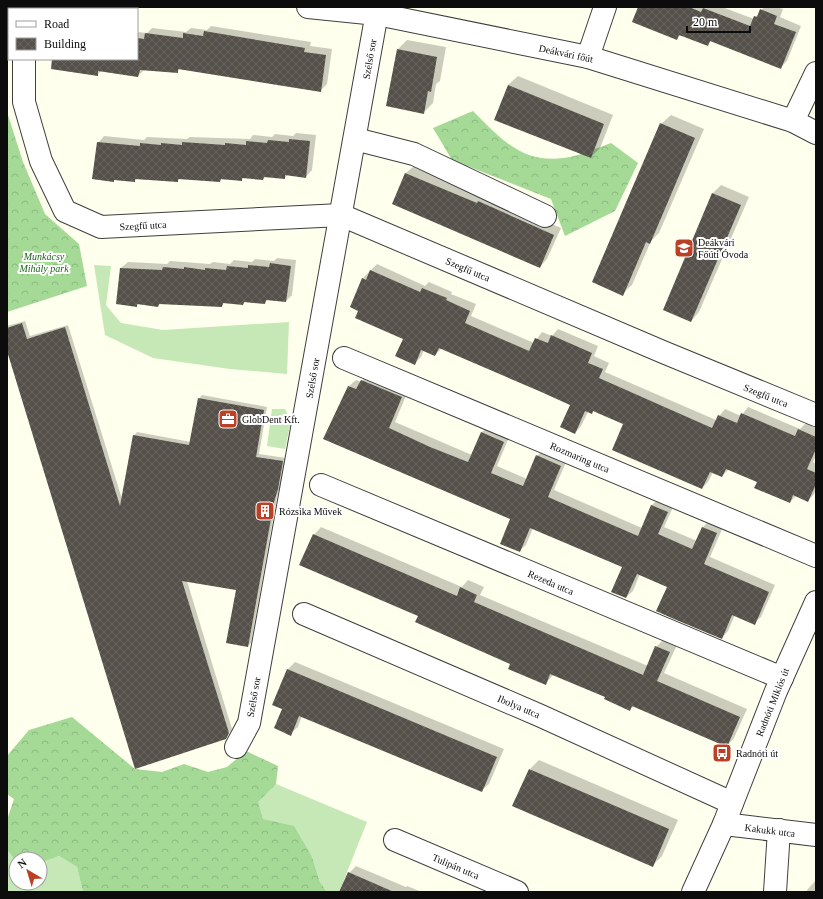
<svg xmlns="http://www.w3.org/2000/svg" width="823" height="899" viewBox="0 0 823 899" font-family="'Times New Roman',serif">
<defs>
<pattern id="forest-crowns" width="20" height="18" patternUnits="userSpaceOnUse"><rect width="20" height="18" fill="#a4d996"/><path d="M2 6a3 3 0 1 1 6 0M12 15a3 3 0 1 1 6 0" fill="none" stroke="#8cb980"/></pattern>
<pattern id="building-cross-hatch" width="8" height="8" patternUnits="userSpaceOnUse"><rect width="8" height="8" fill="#555049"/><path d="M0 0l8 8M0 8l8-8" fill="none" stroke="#68645f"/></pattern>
</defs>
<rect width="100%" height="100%" fill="#feffec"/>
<!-- grass -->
<g fill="#c5e8b6">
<path d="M94,265L111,266L106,305L121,323L163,330L289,322L287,374L230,369L153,358L105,335Z"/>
<path d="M272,409H285L291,421L285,449L267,446Z"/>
<path d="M276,784L367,822L339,892H327L320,882L312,857L263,819L257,802Z"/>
<path d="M7,850L16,861V883H40V863L59,856L77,867L83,892H7Z"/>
</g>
<!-- forest -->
<g fill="url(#forest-crowns)">
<path d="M473,111C502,140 524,166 570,157C584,154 597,148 611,143L638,163L615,211L565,236L551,199L452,160L433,128Z"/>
<path d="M7,112L23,162L45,214L79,244L87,286L7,312Z"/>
<path d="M72,717L135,769L162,772L184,764L208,772L227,767L246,751L278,766L276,784L258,802L263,819L294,826L312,857L320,882L327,892H83L77,867L59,856L40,863V859H16V861L7,850V820L14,799L7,794V756L29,730Z"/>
</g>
<!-- shadow -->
<g fill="#0003">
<path d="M639,7H722L754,19L764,7H776L783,9L780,17L801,26L787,61L781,67L712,40L707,45L681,35L677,38Z"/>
<path d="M211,26L311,42L310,46L332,49L327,84L320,91L181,68L177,72L145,69L138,76L101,71L97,75L61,59H137V32L147,33L152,28L186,32L191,28L207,30Z"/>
<path d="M407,40L446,47L440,81L436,84L433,103L423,113L398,49Z"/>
<path d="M518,76L613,115L600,148L591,157L508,85Z"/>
<path d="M671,115L704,129L659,233L651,241L632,285L622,294L661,124Z"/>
<path d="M296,133L316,135L312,170L306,177L288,175L284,178L266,176L263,179L245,177L241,180L180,178L178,181L137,179L134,181L98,143L104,136L144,140L147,137L187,139L190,137L250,139L253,135L272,137L275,134L293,136Z"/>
<path d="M414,166L486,194L561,228L547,259L540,267L393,203L406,173Z"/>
<path d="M721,185L749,197L699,312L691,321L664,309L713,193Z"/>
<path d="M277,258L296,260L292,295L286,301L268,299L265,303L246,301L243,304L225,302L222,305L161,303L158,306L139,303L137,306L121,268L128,262L167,264L170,261L210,264L213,262L230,264L234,260L252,262L255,259L274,261Z"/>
<path d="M377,264L425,286L429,282L452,292L451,294L476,304L471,316L534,343L542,332L552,336L558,329L598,346L594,356L609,363L605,372L716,420L725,409L741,416L748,407L800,429L806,423L816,428V456L813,462L816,464V490L814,494L808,501L796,496L790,502L758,482L729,469L722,476L713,472L708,482L702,488L625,424L594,410L592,413L588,412L581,426L575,433L571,404L442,348L435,355L424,350L421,357L415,363L404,338L351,306L363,278Z"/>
<path d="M25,321L30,336L68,325L122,499L134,436L137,432L191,442L199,399L202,395L267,407L259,454L286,458L281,485L277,497L251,643L248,646L237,589L187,581L232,729L225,738L7,348V326Z"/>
<path d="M368,374L408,391L395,422L472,455L482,432L489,426L510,435L497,466L527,479L537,456L544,449L567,460L554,490L642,528L652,505L658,499L674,505L664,527L697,541L703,527L709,521L723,527L710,557L775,585L761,617L754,623L735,615L728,631L722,638L668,586L640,574L633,591L626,597L623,567L533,528L526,545L519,551L512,519L325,438L349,386L356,380L361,382Z"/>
<path d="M321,527L462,587L468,580L484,587L480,595L648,666L656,647L664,639L677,645L664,673L747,709L734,738L727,746L634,706L630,709L606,696L554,674L545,684L511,663L419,616L314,535Z"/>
<path d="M295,662L504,749L489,784L481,791L302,716L298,727L290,734L283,708L288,669Z"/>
<path d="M539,760L678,820L662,856L653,865L530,769Z"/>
<path d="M356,866L406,887L407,886L422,892H340L349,873Z"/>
<path d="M816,880V892H807V890Z"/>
</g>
<!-- building -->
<g fill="url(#building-cross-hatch)">
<path d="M638,7H689L701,12L703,8L750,26L754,16L757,17L760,9L777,16L774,24L796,32L781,69L710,41L708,46L679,35L677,40L632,22Z"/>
<path d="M204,31L305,48L304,52L326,55L321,92L178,69V73L140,70L138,77L98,71V76L51,69L52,59H137V38L144,39L145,33L183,38V33L203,36Z"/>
<path d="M397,49L437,57L431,92L428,91L424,114L386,106Z"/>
<path d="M508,85L604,124L591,158L494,120Z"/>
<path d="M660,123L695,138L650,244L646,242L623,296L592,282Z"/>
<path d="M289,139L310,141L306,178L285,175V179L264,177L263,180L242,178V181L221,179L220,182L178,179V182L135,179V182L114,180V182L92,179L97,142L140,146V143L161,145V143L182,145V142L225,145V143L246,145V141L267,143L268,140L289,142Z"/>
<path d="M405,173L477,203L478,201L554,235L540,268L392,204Z"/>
<path d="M712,193L741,205L691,322L663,310Z"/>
<path d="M270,263L291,266L286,302L266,300L265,304L244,302L243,305L223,303L222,307L159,304L158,307L137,304V307L116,304L120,268L162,270L163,267L184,269V267L205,270V268L226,270L227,266L248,268V265L269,267Z"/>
<path d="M370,270L420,292L422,288L447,298L446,300L470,311L465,323L529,351L535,338L548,343L551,335L592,353L588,363L603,369L599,378L712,428L718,415L737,423L741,413L795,436L798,429L816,437V449L807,469L816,473V484L808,502L793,495L790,503L754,488L757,482L726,469L722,477L710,472L702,489L612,450L623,424L593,411L592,414L585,411L575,434L560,427L570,405L539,391L439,348L435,356L421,350L415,365L395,356L403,339L355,318L358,311L350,307L362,278L366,280Z"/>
<path d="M22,323L27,339L65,327L120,506L133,435L189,445L198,398L264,410L256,457L283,461L278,489L274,502L248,647L226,643L236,590L182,581L229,733L226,739L135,769L7,351V328Z"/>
<path d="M361,380L402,397L389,428L430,447L468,462L481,432L504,442L491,473L523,486L536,455L561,466L548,497L587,514L638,536L651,505L668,512L658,534L692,549L702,527L717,533L704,564L769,592L755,625L732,615L722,639L674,619L656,611L667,587L637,574L626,598L611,592L622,567L530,528L520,552L500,544L510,519L323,439L348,386L356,389Z"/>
<path d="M313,534L457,596L460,587L477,595L474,602L643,675L655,646L670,652L657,681L740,717L727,747L632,706L630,711L604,699L605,697L550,674L546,685L508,669L510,664L415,622L418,616L299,565Z"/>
<path d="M287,669L497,757L482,792L299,716L291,736L274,728L282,709L272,705Z"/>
<path d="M529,769L669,829L653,867L512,806Z"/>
<path d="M348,872L394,892H339Z"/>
</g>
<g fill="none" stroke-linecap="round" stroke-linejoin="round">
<!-- minor casing -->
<g stroke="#3f3f3f" stroke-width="24">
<g id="minor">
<path d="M308,7L377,14L588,57L793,121L816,133"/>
<path d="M31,9L32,7"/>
<path d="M588,57L605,7"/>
<path d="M24,59V102L41,161L65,211L101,227L341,215L663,352L816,415"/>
<path d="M793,121L816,73"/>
<path d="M355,139L414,154L545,216"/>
<path d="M344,358L816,556"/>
<path d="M321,485L782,678"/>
<path d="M304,614L541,716L732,803"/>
<path d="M236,747L249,723L378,7"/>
<path d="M724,824L816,835"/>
<path d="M395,840L517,892"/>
<path d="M693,892L724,824L776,691L816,602"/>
<path d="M775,892L779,830"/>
</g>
</g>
<!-- minor -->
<use href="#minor" stroke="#fff" stroke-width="22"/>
</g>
<!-- icons -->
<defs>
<g id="school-square" transform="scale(1)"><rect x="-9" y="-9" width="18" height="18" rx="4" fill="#ba4126" stroke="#fff"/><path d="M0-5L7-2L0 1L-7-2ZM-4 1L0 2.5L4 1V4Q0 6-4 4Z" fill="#fff"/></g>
<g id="office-square" transform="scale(1)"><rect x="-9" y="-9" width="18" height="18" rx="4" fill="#ba4126" stroke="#fff"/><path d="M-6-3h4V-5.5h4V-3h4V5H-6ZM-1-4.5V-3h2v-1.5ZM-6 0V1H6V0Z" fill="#fff"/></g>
<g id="building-square" transform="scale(1)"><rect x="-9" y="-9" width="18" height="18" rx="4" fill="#ba4126" stroke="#fff"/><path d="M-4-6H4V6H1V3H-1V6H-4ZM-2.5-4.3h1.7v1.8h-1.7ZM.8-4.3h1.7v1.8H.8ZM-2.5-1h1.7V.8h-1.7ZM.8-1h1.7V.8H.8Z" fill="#fff"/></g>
<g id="bus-square" transform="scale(1)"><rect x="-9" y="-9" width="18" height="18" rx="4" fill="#ba4126" stroke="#fff"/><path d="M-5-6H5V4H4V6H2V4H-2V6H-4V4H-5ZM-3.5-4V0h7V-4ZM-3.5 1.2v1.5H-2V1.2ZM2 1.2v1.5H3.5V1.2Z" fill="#fff"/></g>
</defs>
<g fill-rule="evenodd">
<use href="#school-square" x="684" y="248"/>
<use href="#office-square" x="228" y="419"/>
<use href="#building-square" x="265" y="511"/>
<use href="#bus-square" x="722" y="753"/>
</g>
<g text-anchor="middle" stroke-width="4" stroke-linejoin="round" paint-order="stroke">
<!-- street labels -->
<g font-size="10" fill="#0c0c0c" stroke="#fff">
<text transform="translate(566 53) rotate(12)" y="4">Deákvári főút</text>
<text transform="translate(369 59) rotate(-80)" y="4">Szélső sor</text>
<text transform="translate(143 225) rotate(-3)" y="4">Szegfű utca</text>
<text transform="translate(468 269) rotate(23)" y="4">Szegfű utca</text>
<text transform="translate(312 378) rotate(-80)" y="4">Szélső sor</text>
<text transform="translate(766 395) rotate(22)" y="4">Szegfű utca</text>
<text transform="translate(580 457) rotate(23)" y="4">Rozmaring utca</text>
<text transform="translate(551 582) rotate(23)" y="4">Rezeda utca</text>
<text transform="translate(253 697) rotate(-80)" y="4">Szélső sor</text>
<text transform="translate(772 702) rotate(-68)" y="4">Radnóti Miklós út</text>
<text transform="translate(519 706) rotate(23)" y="4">Ibolya utca</text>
<text transform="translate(770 830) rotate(7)" y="4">Kakukk utca</text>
<text transform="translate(456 866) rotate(23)" y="4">Tulipán utca</text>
</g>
<!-- poi labels -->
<g font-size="10" fill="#0c0c0c" stroke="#fff" text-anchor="start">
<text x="698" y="246">Deákvári<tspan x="698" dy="12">Főúti Óvoda</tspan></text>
<text x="242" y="423">GlobDent Kft.</text>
<text x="279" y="515">Rózsika Művek</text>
<text x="736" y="757">Radnóti út</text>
</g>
<!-- park labels -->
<g font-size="10" font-style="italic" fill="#1e631f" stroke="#fff">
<text x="44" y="260">Munkácsy<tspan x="44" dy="12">Mihály park</tspan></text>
</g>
</g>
<!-- border -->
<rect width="823" height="899" fill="none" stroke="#0c0c0c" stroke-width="16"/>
<!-- legend -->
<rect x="8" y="8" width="130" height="52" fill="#ffffff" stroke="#9e9e9e"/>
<rect x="16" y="21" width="20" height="6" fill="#ffffff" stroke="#9e9e9e"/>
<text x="44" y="28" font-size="12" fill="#0c0c0c">Road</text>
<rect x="16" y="38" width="20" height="12" fill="url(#building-cross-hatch)" stroke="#9e9e9e"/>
<text x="44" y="48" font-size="12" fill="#0c0c0c">Building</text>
<!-- north arrow -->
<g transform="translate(28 871) rotate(322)"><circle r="19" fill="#ffffff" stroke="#9e9e9e"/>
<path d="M0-3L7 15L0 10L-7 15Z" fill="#ba4126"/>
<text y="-6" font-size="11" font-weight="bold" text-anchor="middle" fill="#0c0c0c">N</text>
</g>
<!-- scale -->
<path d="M687 26v6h63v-6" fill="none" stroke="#0c0c0c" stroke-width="2"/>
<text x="693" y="26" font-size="12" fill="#0c0c0c" stroke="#ffffff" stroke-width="3" paint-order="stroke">20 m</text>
</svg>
